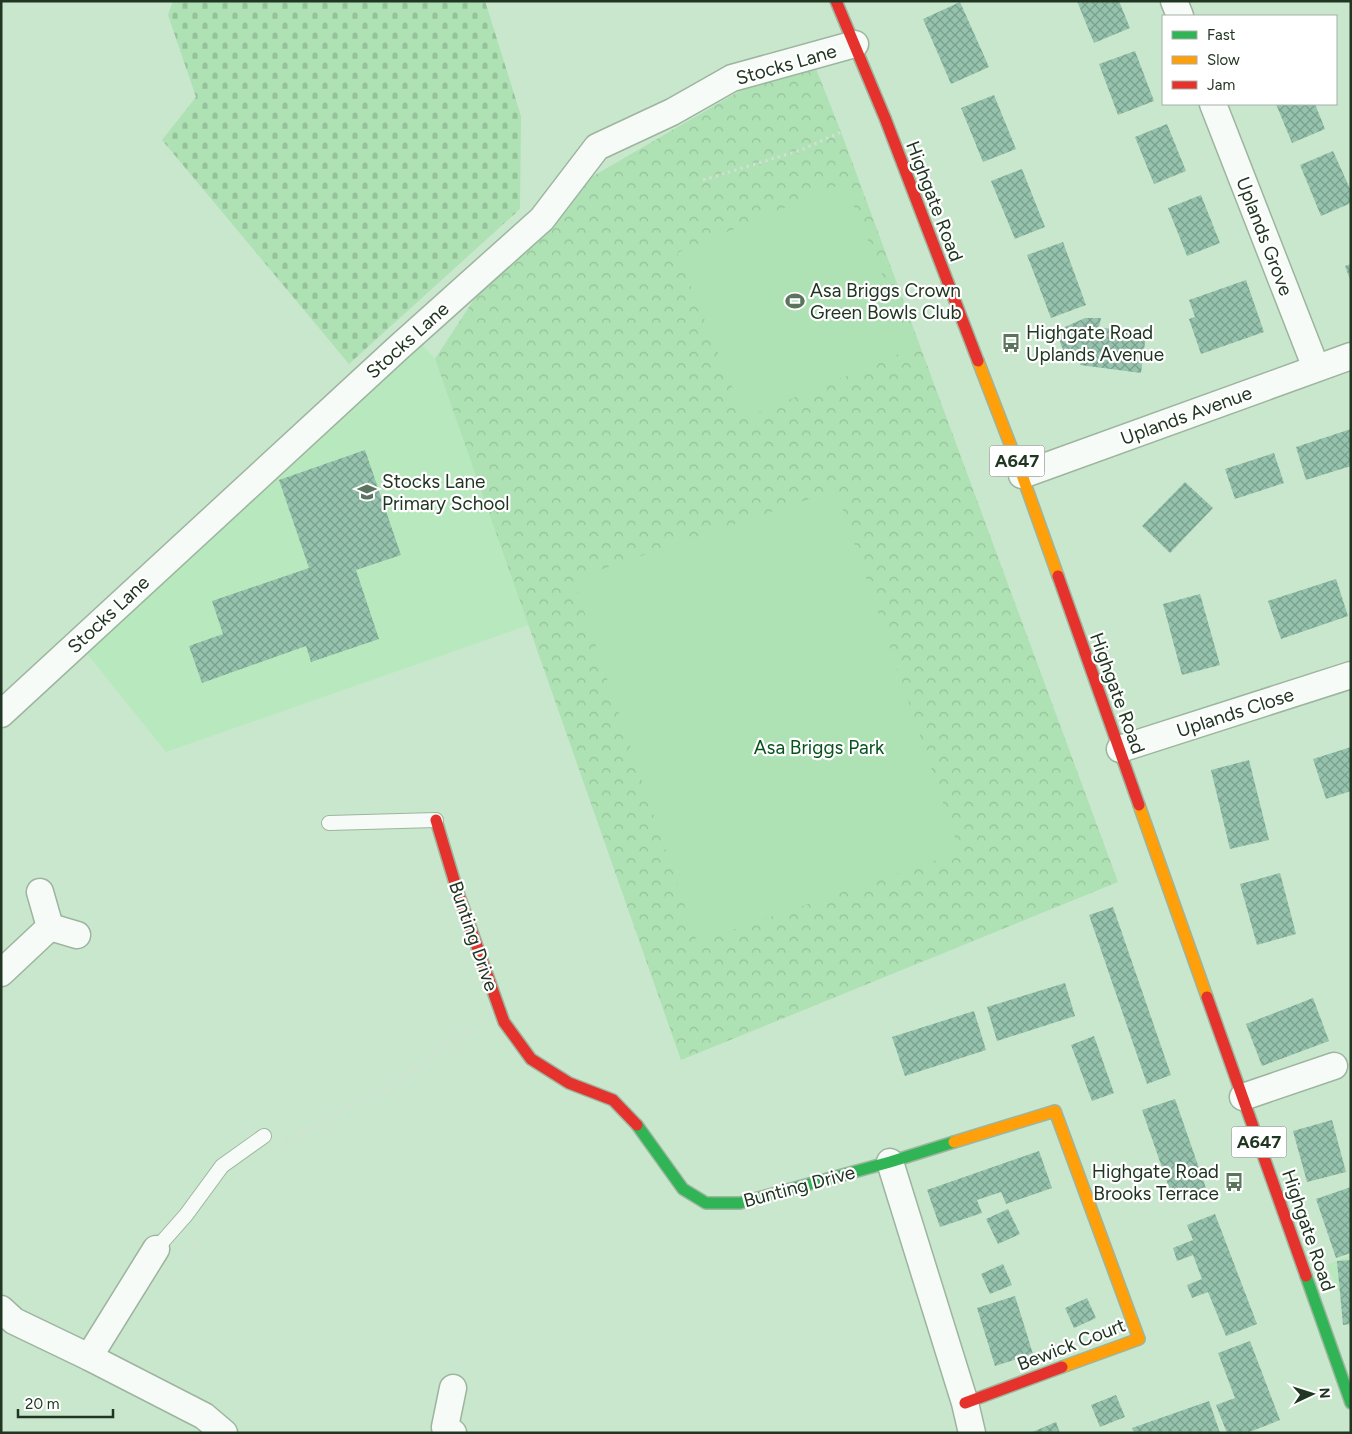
<svg xmlns="http://www.w3.org/2000/svg" width="1352" height="1434" viewBox="0 0 1352 1434" font-family="Figtree,sans-serif">
<defs>
<pattern id="cemetery-stones" width="16" height="16" patternUnits="userSpaceOnUse" patternTransform="scale(1.25)"><rect width="16" height="16" fill="#aee1b4"/><path d="M2 7V4a2 2 0 0 1 4 0v3zM10 15v-3a2 2 0 0 1 4 0v3z" fill="#95c29a"/></pattern>
<pattern id="park-crowns" width="20" height="18" patternUnits="userSpaceOnUse" patternTransform="scale(1.25)"><rect width="20" height="18" fill="#aee1b4"/><path d="M2 6a3 3 0 1 1 6 0M12 15a3 3 0 1 1 6 0" fill="none" stroke="#95c29a"/></pattern>
<pattern id="building-cross-hatch" width="8" height="8" patternUnits="userSpaceOnUse" patternTransform="scale(1.25)"><rect width="8" height="8" fill="#95c3ad"/><path d="M0 0l8 8M0 8l8-8" fill="none" stroke="#799f8c"/></pattern>
</defs>
<rect width="100%" height="100%" fill="#c9e7cc"/>
<!-- built -->
<g fill="#b8e9be">
<path d="M420,342L435,359L529,625L166,752L80,645Z"/>
<path d="M1351,1255V1319L1327,1265Z"/>
</g>
<!-- cemetery -->
<path fill="url(#cemetery-stones)" d="M173,1H485L521,116L520,209L349,364L162,140L196,97L168,15Z"/>
<!-- park -->
<path fill="url(#park-crowns)" d="M809,51L841,132L1118,882L681,1060L435,359L531,212Z"/>
<!-- pitch -->
<g fill="#aee1b4">
<path d="M844,183L913,348L745,418L677,253Z"/>
<path d="M836,490L960,852L697,942L573,579Z"/>
</g>
<!-- building -->
<g fill="url(#building-cross-hatch)">
<path d="M1077,1H1119L1130,28L1094,43Z"/>
<path d="M960,2L989,67L951,84L923,19Z"/>
<path d="M1135,51L1154,101L1118,115L1099,64Z"/>
<path d="M994,95L1016,149L983,162L961,108Z"/>
<path d="M1276,104H1315L1325,129L1292,143Z"/>
<path d="M1167,124L1186,171L1154,184L1135,137Z"/>
<path d="M1333,151L1351,191V203L1321,216L1300,165Z"/>
<path d="M1022,169L1045,227L1015,239L991,181Z"/>
<path d="M1201,195L1220,243L1187,256L1168,208Z"/>
<path d="M1063,242L1086,305L1051,318L1027,255Z"/>
<path d="M1351,264V282L1345,266Z"/>
<path d="M1246,280L1264,332L1201,354L1189,319L1195,317L1189,300Z"/>
<path d="M1085,318H1101L1099,327L1146,335L1141,373L1080,365L1082,355L1066,358L1056,331Z"/>
<path d="M1351,429V466L1306,480L1296,447Z"/>
<path d="M365,450L401,555L356,570L379,639L311,662L306,646L202,683L189,646L223,634L212,601L309,568L279,480Z"/>
<path d="M1274,453L1284,483L1235,499L1225,469Z"/>
<path d="M1185,482L1213,508L1170,553L1142,526Z"/>
<path d="M1336,579L1348,616L1281,639L1268,601Z"/>
<path d="M1200,594L1220,665L1182,675L1163,604Z"/>
<path d="M1351,747V791L1326,799L1313,759Z"/>
<path d="M1249,760L1269,840L1230,849L1211,770Z"/>
<path d="M1280,873L1296,934L1257,945L1240,884Z"/>
<path d="M1113,907L1171,1075L1147,1084L1089,915Z"/>
<path d="M1065,983L1075,1016L997,1041L987,1007Z"/>
<path d="M1313,998L1329,1041L1262,1066L1246,1024Z"/>
<path d="M974,1011L986,1050L905,1076L892,1037Z"/>
<path d="M1094,1036L1114,1093L1092,1101L1071,1045Z"/>
<path d="M1175,1099L1207,1191L1174,1202L1142,1110Z"/>
<path d="M1332,1120L1346,1172L1307,1182L1293,1131Z"/>
<path d="M1039,1151L1052,1188L1006,1204L1001,1192L977,1200L982,1213L940,1227L927,1190Z"/>
<path d="M1351,1187V1253L1336,1258L1316,1199Z"/>
<path d="M1008,1209L1020,1234L998,1244L986,1219Z"/>
<path d="M1215,1214L1257,1324L1226,1336L1208,1292L1192,1298L1187,1285L1202,1279L1193,1255L1177,1261L1173,1248L1193,1240L1187,1225Z"/>
<path d="M1351,1260V1324L1343,1325L1337,1261Z"/>
<path d="M1003,1264L1012,1285L990,1294L981,1274Z"/>
<path d="M1015,1296L1033,1354L995,1366L977,1308Z"/>
<path d="M1087,1298L1096,1318L1074,1328L1065,1308Z"/>
<path d="M1250,1341L1280,1420L1247,1433H1227L1216,1405L1235,1398L1218,1353Z"/>
<path d="M1116,1395L1125,1417L1100,1427L1091,1405Z"/>
<path d="M1209,1401L1220,1433H1134L1132,1428Z"/>
<path d="M1056,1422L1060,1433H1030Z"/>
</g>
<g fill="none" stroke-linecap="round" stroke-linejoin="round">
<!-- lane casing -->
<g stroke="#9db59f" stroke-width="16">
<g id="lane">
<path d="M329,823L436,820"/>
<path d="M156,1249L186,1215L222,1166L264,1136"/>
</g>
</g>
<!-- street casing -->
<g stroke="#9db59f" stroke-width="29">
<g id="street">
<path d="M1174,1L1180,16"/>
<path d="M1213,104L1316,368"/>
<path d="M1022,475L1351,356"/>
<path d="M1,714L398,348L542,219L597,147L672,112L732,78L855,44"/>
<path d="M1120,749L1351,675"/>
<path d="M50,927L77,935"/>
<path d="M1,973L50,927L40,892"/>
<path d="M1243,1097L1334,1066"/>
<path d="M890,1162L965,1403L972,1433"/>
<path d="M1,1309L14,1321L89,1357L204,1416L224,1433"/>
<path d="M89,1357L156,1249"/>
<path d="M453,1388L445,1427L453,1433"/>
</g>
</g>
<!-- fast casing -->
<g stroke="#9db59f" stroke-width="14">
<g id="fast">
<path d="M637,1125L683,1189L706,1203H740L890,1162L954,1142"/>
<path d="M1306,1276L1351,1403"/>
</g>
</g>
<!-- slow casing -->
<g stroke="#9db59f" stroke-width="14">
<g id="slow">
<path d="M978,361L1022,475L1058,576"/>
<path d="M1139,805L1207,997"/>
<path d="M954,1142L1055,1111L1139,1339L1062,1367"/>
</g>
</g>
<!-- jam casing -->
<g stroke="#9db59f" stroke-width="14">
<g id="jam">
<path d="M836,1L885,118L978,361"/>
<path d="M1058,576L1139,805"/>
<path d="M436,820L457,890L504,1022L531,1059L569,1083L613,1100L637,1125"/>
<path d="M1207,997L1306,1276"/>
<path d="M965,1403L1062,1367"/>
</g>
</g>
<!-- path -->
<g stroke="#d5ded5" stroke-width="3" stroke-dasharray="2.5 4" stroke-linecap="butt">
<path d="M703,180L801,150L841,132"/>
<path d="M286,1142L331,1116L394,1085L443,1046L474,1028"/>
<path d="M185,1258L197,1241"/>
</g>
<!-- lane -->
<use href="#lane" stroke="#f7fbf7" stroke-width="14"/>
<!-- street -->
<use href="#street" stroke="#f7fbf7" stroke-width="26"/>
<!-- fast -->
<use href="#fast" stroke="#30b455" stroke-width="11"/>
<!-- slow -->
<use href="#slow" stroke="#ff9f0a" stroke-width="11"/>
<!-- jam -->
<use href="#jam" stroke="#e5322d" stroke-width="11"/>
</g>
<!-- icons -->
<defs>
<g id="stadium-bare" transform="scale(1.5)"><path d="M0-5a6.5 5 0 1 0 0 10a6.5 5 0 1 0 0-10ZM-3.5-1.8h7v3.6h-7Z" fill="#5b745e" stroke="#fff" stroke-width="2.5" paint-order="stroke"/></g>
<g id="bus-bare" transform="scale(1.5)"><path d="M-5-6H5V4H4V6H2V4H-2V6H-4V4H-5ZM-3.5-4V0h7V-4ZM-3.5 1.2v1.5H-2V1.2ZM2 1.2v1.5H3.5V1.2Z" fill="#5b745e" stroke="#fff" stroke-width="2.5" paint-order="stroke"/></g>
<g id="school-bare" transform="scale(1.5)"><path d="M0-5L7-2L0 1L-7-2ZM-4 1L0 2.5L4 1V4Q0 6-4 4Z" fill="#5b745e" stroke="#fff" stroke-width="2.5" paint-order="stroke"/></g>
</defs>
<g fill-rule="evenodd">
<use href="#stadium-bare" x="795" y="301"/>
<use href="#bus-bare" x="1011" y="343"/>
<use href="#school-bare" x="367" y="492"/>
<use href="#bus-bare" x="1234" y="1182"/>
</g>
<g text-anchor="middle" stroke-width="4.5" stroke-linejoin="round" paint-order="stroke">
<!-- shield labels -->
<g fill="#fff" stroke="#637264" stroke-width="1">
<rect x="989.5" y="445.5" width="55" height="31" rx="4"/>
<rect x="1231.5" y="1126.5" width="55" height="31" rx="4"/>
</g>
<g font-size="18" font-weight="bold" fill="#203622">
<text x="1017" y="467">A647</text>
<text x="1259" y="1148">A647</text>
</g>
<!-- street labels -->
<g font-size="19" fill="#203622" stroke="#fff">
<text transform="translate(786 64) rotate(-16)" y="7">Stocks Lane</text>
<text transform="translate(935 201) rotate(69)" y="7">Highgate Road</text>
<text transform="translate(1265 236) rotate(69)" y="7">Uplands Grove</text>
<text transform="translate(407 340) rotate(-42)" y="7">Stocks Lane</text>
<text transform="translate(1186 415) rotate(-20)" y="7">Uplands Avenue</text>
<text transform="translate(108 614) rotate(-43)" y="7">Stocks Lane</text>
<text transform="translate(1118 693) rotate(70)" y="7">Highgate Road</text>
<text transform="translate(1235 712) rotate(-18)" y="7">Uplands Close</text>
<text transform="translate(474 936) rotate(71)" y="7">Bunting Drive</text>
<text transform="translate(799 1186) rotate(-15)" y="7">Bunting Drive</text>
<text transform="translate(1309 1230) rotate(71)" y="7">Highgate Road</text>
<text transform="translate(1071 1344) rotate(-21)" y="7">Bewick Court</text>
</g>
<!-- poi labels -->
<g font-size="19" fill="#203622" stroke="#fff" text-anchor="start">
<text x="810" y="297">Asa Briggs Crown<tspan x="810" dy="22">Green Bowls Club</tspan></text>
<text x="1026" y="339">Highgate Road<tspan x="1026" dy="22">Uplands Avenue</tspan></text>
<text x="382" y="488">Stocks Lane<tspan x="382" dy="22">Primary School</tspan></text>
<text x="1219" y="1178" text-anchor="end">Highgate Road<tspan x="1219" dy="22">Brooks Terrace</tspan></text>
</g>
<!-- park labels -->
<g font-size="19" fill="#07521d" stroke="#fff">
<text x="819" y="754">Asa Briggs Park</text>
</g>
</g>
<!-- border -->
<rect width="1352" height="1434" fill="none" stroke="#203622" stroke-width="5"/>
<!-- legend -->
<rect x="1162" y="15" width="175" height="90" fill="#ffffff" stroke="#a6afa7"/>
<rect x="1172" y="31" width="25" height="8" fill="#30b455" stroke="#a6afa7"/>
<text x="1207" y="40" font-size="15" fill="#203622">Fast</text>
<rect x="1172" y="56" width="25" height="8" fill="#ff9f0a" stroke="#a6afa7"/>
<text x="1207" y="65" font-size="15" fill="#203622">Slow</text>
<rect x="1172" y="81" width="25" height="8" fill="#e5322d" stroke="#a6afa7"/>
<text x="1207" y="90" font-size="15" fill="#203622">Jam</text>
<!-- north arrow -->
<g transform="translate(1312 1394) rotate(86)" stroke="#ffffff" stroke-width="4" paint-order="stroke">
<path d="M0-4L9 19L0 12L-9 19Z" fill="#203622"/>
<text y="-8" font-size="14" font-weight="bold" text-anchor="middle" fill="#203622">N</text>
</g>
<!-- scale -->
<path d="M18 1409v8h95v-8" fill="none" stroke="#203622" stroke-width="2.5"/>
<text x="25" y="1409" font-size="15" fill="#203622" stroke="#ffffff" stroke-width="4" paint-order="stroke">20 m</text>
</svg>
